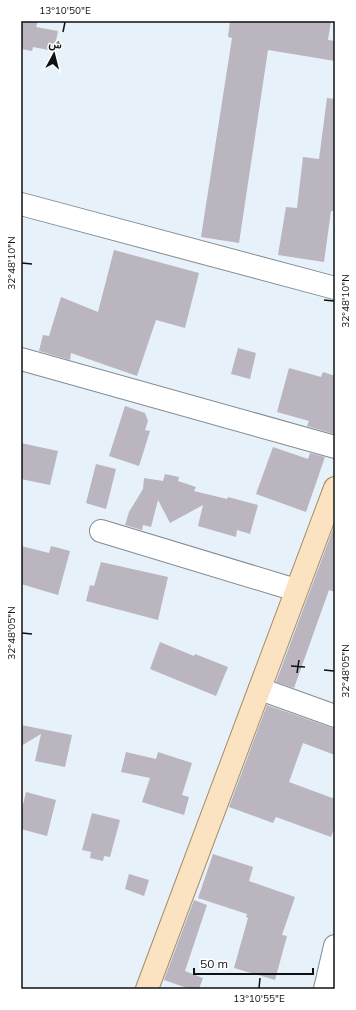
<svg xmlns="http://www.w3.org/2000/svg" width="356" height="1010" viewBox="0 0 356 1010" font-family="Mulish,Vazirmatn,sans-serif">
<rect width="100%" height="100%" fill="#e6f1f9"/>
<!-- building -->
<g fill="#bbb5bf">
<path d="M21,21H38L36,27L58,31L54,51L33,47L32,51L21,49Z"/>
<path d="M230,21H331L328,40L335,41V61L268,50L239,243L201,237L232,38L228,37Z"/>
<path d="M327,98L335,99V211H331L324,262L278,255L286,207L297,208L303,157L319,159Z"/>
<path d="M114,250L199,273L185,328L156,320L137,376L71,353L70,360L39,351L43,335L49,336L61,297L98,312Z"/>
<path d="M238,348L256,353L250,379L231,374Z"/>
<path d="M289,368L321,377L323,372L335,376V431L334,434L307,426L309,421L277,412Z"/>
<path d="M125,406L145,413L148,421L145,430L150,431L139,466L109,456Z"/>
<path d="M21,443L58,451L50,485L21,479Z"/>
<path d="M273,447L308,459L310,453L325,457L306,512L256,494Z"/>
<path d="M96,464L116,469L106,509L86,503Z"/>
<path d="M165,474L179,477L178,481L196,487L194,491L227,499L228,497L258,505L250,534L237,530L236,537L198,526L203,505L170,523L158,500L151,527L143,525L142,530L125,525L129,512L143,489L144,478L163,481Z"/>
<path d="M335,524V592L329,590L294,688L276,682Z"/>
<path d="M21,546L49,553L51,546L70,551L58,595L21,584Z"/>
<path d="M101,562L168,577L158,620L86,601L90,585L94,586Z"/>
<path d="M160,642L194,656L195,654L228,667L216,696L150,669Z"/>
<path d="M267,705L335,729V755L303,743L289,782L335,799V826L331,837L276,817L273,823L229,807Z"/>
<path d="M21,725L72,735L65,767L35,761L41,734L21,746Z"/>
<path d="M126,752L156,759L158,752L192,763L182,795L189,797L184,815L142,802L150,778L121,772Z"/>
<path d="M26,792L56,800L47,836L21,829V813Z"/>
<path d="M92,813L120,820L110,857L104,856L103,861L90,858L91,852L82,850Z"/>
<path d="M213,854L253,867L249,881L295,897L282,935L287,936L275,980L234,968L248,918L246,917L247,914L198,898Z"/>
<path d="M129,874L149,880L144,896L125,889Z"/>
<path d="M194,900L207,905L185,971L203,978L199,989H190L164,980Z"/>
</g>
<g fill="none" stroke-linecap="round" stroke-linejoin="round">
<!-- minor casing -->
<g stroke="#828b93" stroke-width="24">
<g id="minor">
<path d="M21,204L335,288"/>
<path d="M21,359L335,447"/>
<path d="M101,531L296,590"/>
<path d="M260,689L335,716"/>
<path d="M325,989L335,946"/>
</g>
</g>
<!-- major casing -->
<g stroke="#a68c69" stroke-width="24">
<path id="major" d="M147,989L335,488"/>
</g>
<!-- minor -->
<use href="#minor" stroke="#fff" stroke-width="22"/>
<!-- major -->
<use href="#major" stroke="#fbe2c1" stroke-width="22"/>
</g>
<!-- ticks -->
<path fill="none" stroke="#0d1113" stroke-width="1.5" d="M63,32L65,22M22,263L32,264M324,300L334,301M22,633L32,634M291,666L305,667M324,670L334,671M297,673L299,660M259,988L260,978"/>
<!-- border -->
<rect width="356" height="1010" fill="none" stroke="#ffffff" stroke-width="44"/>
<!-- north arrow -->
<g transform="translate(54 54) rotate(7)" stroke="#ffffff" stroke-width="3" paint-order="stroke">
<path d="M0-3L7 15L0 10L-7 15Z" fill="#0d1113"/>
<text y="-6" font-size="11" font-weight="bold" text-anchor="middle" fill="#0d1113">ش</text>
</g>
<!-- scale -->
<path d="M194 968v6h119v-6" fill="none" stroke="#0d1113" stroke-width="2"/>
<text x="200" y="968" font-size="12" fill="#0d1113" stroke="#ffffff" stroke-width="3" paint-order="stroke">50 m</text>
<rect x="22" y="22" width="312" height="966" fill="none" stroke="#0d1113" stroke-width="1.5"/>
<g font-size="10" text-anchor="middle" fill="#0d1113">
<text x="65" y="14">13°10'50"E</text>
<text transform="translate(11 263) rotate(-90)" y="4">32°48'10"N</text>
<text transform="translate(345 301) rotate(-90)" y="4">32°48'10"N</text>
<text transform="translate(11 633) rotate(-90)" y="4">32°48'05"N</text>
<text transform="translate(345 671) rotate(-90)" y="4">32°48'05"N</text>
<text x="259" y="1002">13°10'55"E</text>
</g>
</svg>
